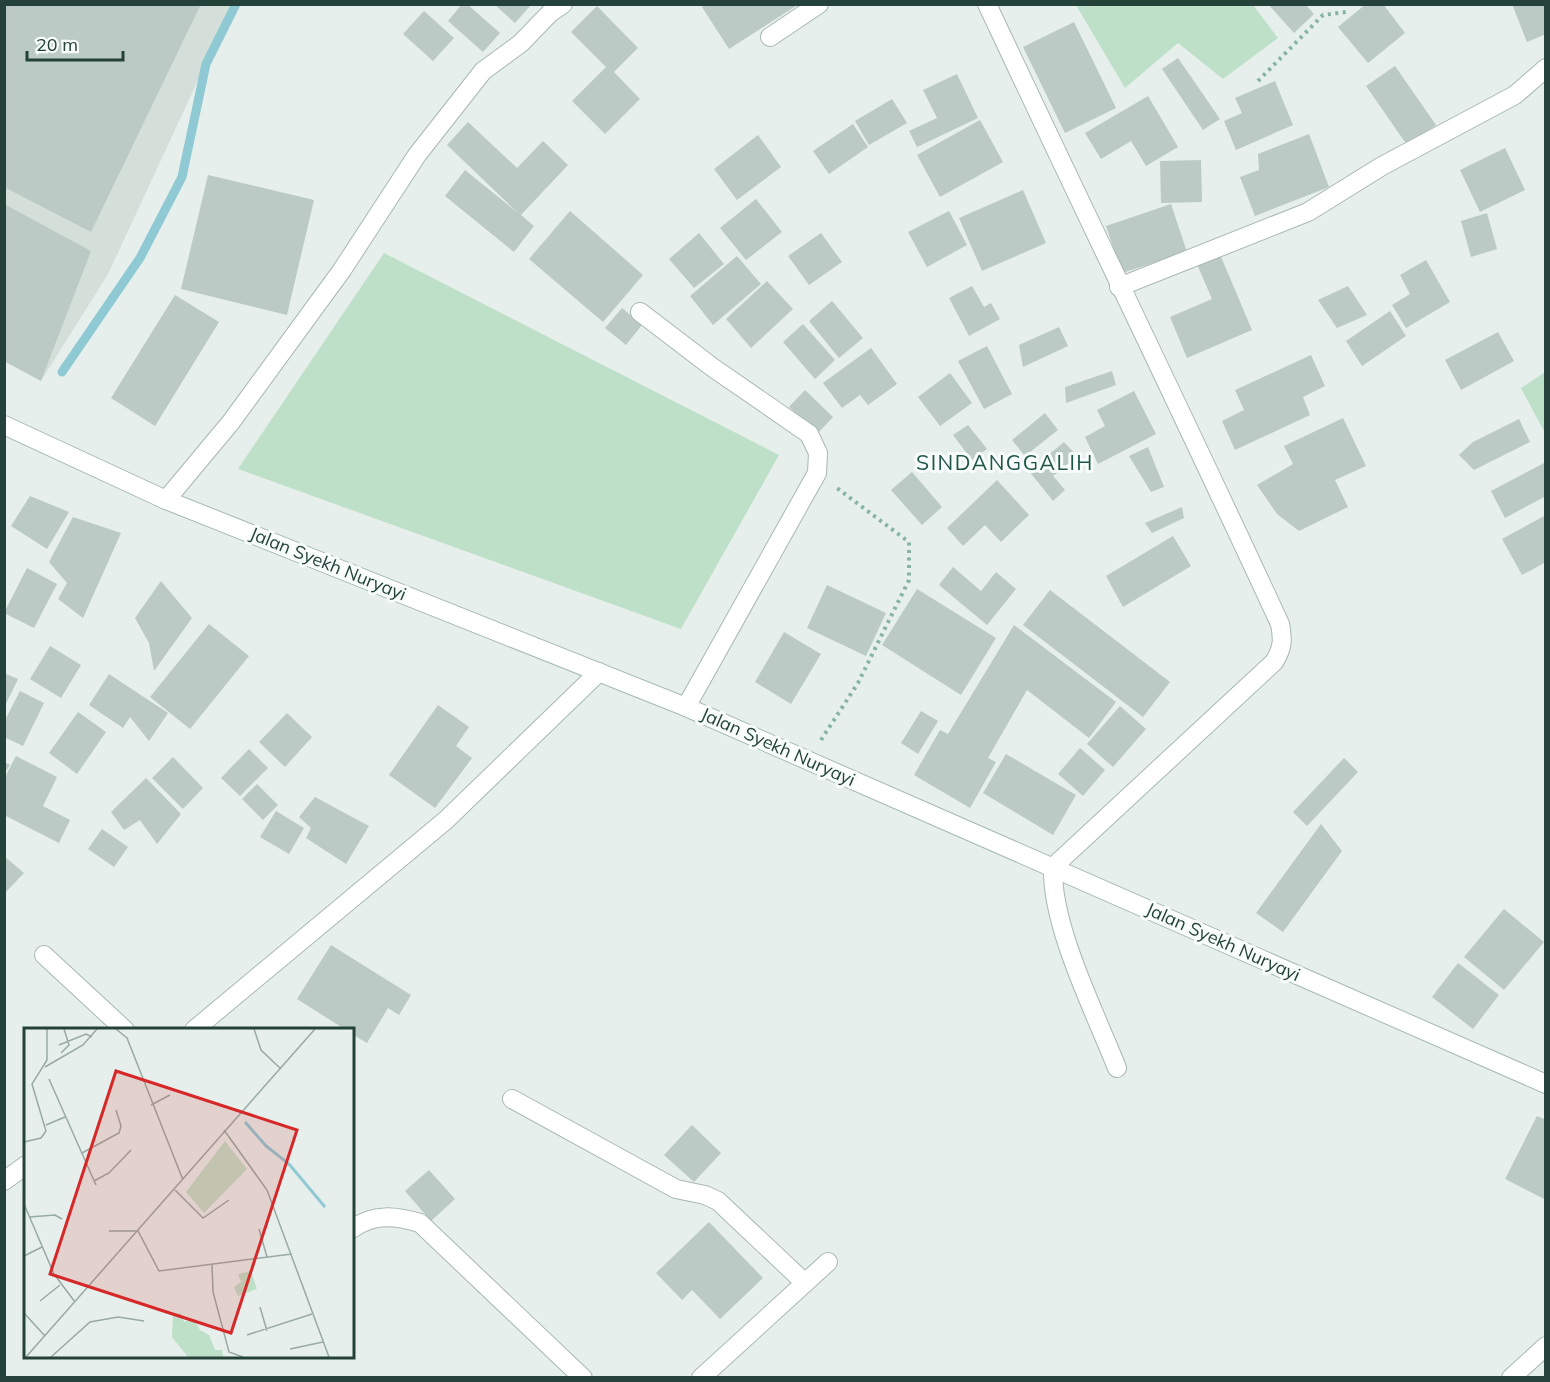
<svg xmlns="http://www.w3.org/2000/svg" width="1550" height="1382" viewBox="0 0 1550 1382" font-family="Mulish,sans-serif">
<rect width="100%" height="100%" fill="#e6efeb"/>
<!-- built -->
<path fill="#d4dfda" d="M4,5H233L108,274L41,381L5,362Z"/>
<!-- green -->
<g fill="#bfe0c8">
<path d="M1076,5H1253L1278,38L1223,79L1178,43L1125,88Z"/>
<path d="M384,253L779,455L681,629L238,469Z"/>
<path d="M1545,372V433L1521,388Z"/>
</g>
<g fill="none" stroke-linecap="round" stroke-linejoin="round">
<!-- stream -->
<path stroke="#8ec9d4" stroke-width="9" d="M62,372L140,258L182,177L206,64L236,4"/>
</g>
<!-- building -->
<g fill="#bbcac4">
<path d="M4,4H201L91,232L4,187Z"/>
<path d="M462,4H467L500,33L483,52L448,21Z"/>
<path d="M494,4H530L531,5L515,23Z"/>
<path d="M706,4H799L729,49L702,7Z"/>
<path d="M1268,4H1305L1314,14L1294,33Z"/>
<path d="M1366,4H1383L1405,33L1368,63L1338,27Z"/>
<path d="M1512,4H1546V34L1527,42Z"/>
<path d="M597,6L638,48L614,72L640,99L605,134L572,101L606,67L571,32Z"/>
<path d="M424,11L454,38L433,61L403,34Z"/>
<path d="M1074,22L1116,108L1065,133L1023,47Z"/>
<path d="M1178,58L1220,119L1203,130L1162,69Z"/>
<path d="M1395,66L1436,125L1407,145L1366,86Z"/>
<path d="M957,74L978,118L917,147L909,131L937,118L923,90Z"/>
<path d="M1275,81L1293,125L1236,150L1224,121L1242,113L1235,98Z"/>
<path d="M1148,96L1178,147L1146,166L1131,141L1101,159L1085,133Z"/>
<path d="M892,99L907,123L869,145L855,121Z"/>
<path d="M980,120L1003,162L940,197L917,155Z"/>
<path d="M468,122L517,168L543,141L568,165L521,215L534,226L514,252L445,196L465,170L518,213L447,145Z"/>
<path d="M853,124L868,147L829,174L813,151Z"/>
<path d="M1309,134L1329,187L1255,216L1240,177L1259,170L1258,154Z"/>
<path d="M758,135L781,167L737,200L714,169Z"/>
<path d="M1505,148L1525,190L1480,212L1460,170Z"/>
<path d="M1201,160L1202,202L1161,203L1160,161Z"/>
<path d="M208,175L314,200L287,315L181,289Z"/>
<path d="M1023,190L1046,243L982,271L959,218Z"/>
<path d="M756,199L782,232L746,260L720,228Z"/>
<path d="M4,204L91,251L41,381L4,361Z"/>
<path d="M1171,204L1187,252L1122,273L1106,226Z"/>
<path d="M570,211L643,275L603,322L529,259Z"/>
<path d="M949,211L967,245L927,267L908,232Z"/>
<path d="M1487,213L1497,249L1471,257L1461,221Z"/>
<path d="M699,233L724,264L694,288L669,259Z"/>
<path d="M821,233L842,262L809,285L788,256Z"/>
<path d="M1219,252L1252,330L1187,358L1170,317L1212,299L1196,262Z"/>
<path d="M737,256L761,284L713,325L690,296Z"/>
<path d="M1426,260L1450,302L1406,328L1392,305L1410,294L1400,275Z"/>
<path d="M767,281L793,309L751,348L726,319Z"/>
<path d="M972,286L984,307L991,303L1000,319L969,336L949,298Z"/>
<path d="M1348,286L1367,315L1337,328L1318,300Z"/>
<path d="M175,295L219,322L155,426L111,398Z"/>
<path d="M832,301L863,338L839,358L809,321Z"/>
<path d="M622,308L642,325L626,345L605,328Z"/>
<path d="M1390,311L1406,336L1362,366L1346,341Z"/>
<path d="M803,324L835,360L815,379L783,342Z"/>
<path d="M1059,327L1068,346L1023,367L1019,345Z"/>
<path d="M1498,332L1514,361L1461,390L1445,360Z"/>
<path d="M987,346L1012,394L984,409L958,361Z"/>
<path d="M871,348L897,384L868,405L860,395L842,408L823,383Z"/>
<path d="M1311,355L1325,386L1303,397L1310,415L1235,450L1222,421L1244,410L1235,390Z"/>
<path d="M1112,371L1116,385L1066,403L1065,387Z"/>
<path d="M950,373L972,403L940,426L918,397Z"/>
<path d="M805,390L833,417L818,433L789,407Z"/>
<path d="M1134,391L1156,434L1098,464L1085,437L1105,426L1097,410Z"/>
<path d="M1045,413L1058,430L1025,456L1012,440Z"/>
<path d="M1343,418L1366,466L1335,480L1348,507L1299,531L1277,514L1257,485L1293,464L1284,446Z"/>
<path d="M1519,419L1530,442L1474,470L1459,455L1473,442Z"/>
<path d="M968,425L987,449L972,460L953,435Z"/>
<path d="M1064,442L1077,456L1053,476L1065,490L1053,501L1029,471Z"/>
<path d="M1148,447L1164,487L1151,492L1129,456Z"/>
<path d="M1546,462V496L1505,518L1491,491Z"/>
<path d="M912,472L942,507L922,525L891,490Z"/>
<path d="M997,480L1029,515L1001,542L985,525L963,546L947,528Z"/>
<path d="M30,496L69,512L47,549L11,526Z"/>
<path d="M1182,507L1184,518L1152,533L1145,523Z"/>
<path d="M1546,515V562L1522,575L1502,539Z"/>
<path d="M73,517L121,533L83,618L58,599L67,583L49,562Z"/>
<path d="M1173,536L1191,566L1123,607L1106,576Z"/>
<path d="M953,567L981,591L996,572L1016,589L987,625L939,585Z"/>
<path d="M27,568L57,584L34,628L4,613Z"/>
<path d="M161,581L192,618L154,671L149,643L135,618Z"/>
<path d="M827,585L886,613L866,656L807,628Z"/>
<path d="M917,589L996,638L961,695L882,645Z"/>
<path d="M1050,590L1170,682L1143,717L1023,625Z"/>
<path d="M209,624L249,656L190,729L150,697Z"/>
<path d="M1014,625L1116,702L1089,738L1027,690L988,758L996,762L970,808L914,775L940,730L948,734Z"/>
<path d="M784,632L821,654L791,704L755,682Z"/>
<path d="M50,646L81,665L61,698L30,679Z"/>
<path d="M4,673L18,679L4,708Z"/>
<path d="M109,674L168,713L149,741L130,717L123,728L89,705Z"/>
<path d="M20,691L44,703L23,746L4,737V722Z"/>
<path d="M438,705L469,727L456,746L472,758L435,808L389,775Z"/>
<path d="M1120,706L1146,729L1113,767L1087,744Z"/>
<path d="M921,711L938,721L918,754L901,743Z"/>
<path d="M78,712L106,732L77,774L49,753Z"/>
<path d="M287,713L312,737L285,767L259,742Z"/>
<path d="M1080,748L1105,770L1083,796L1058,774Z"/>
<path d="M249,749L268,768L240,796L221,778Z"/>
<path d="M1006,754L1076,795L1053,835L983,793Z"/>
<path d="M16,756L57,777L43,806L70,820L59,843L4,815V779Z"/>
<path d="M173,757L203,788L183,809L152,778Z"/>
<path d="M1344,758L1358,772L1307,826L1293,812Z"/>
<path d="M4,762L10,765L4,774Z"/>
<path d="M146,778L181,814L157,844L140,820L124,830L111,812Z"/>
<path d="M257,784L278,805L263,820L242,799Z"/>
<path d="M315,797L369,826L346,864L306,838L311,828L299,817Z"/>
<path d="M276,811L304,828L289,854L260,837Z"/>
<path d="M1321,824L1342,851L1283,932L1256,913Z"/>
<path d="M102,829L128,847L114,867L88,849Z"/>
<path d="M4,856L24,873L4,894Z"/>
<path d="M1504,909L1544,942L1504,990L1464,957Z"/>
<path d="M331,945L411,995L399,1015L388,1008L367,1043L352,1034V1030H346L297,999Z"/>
<path d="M1458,963L1499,995L1473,1029L1432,997Z"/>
<path d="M1537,1116L1546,1120V1200L1505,1179Z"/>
<path d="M692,1125L721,1153L694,1182L664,1155Z"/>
<path d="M429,1170L455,1199L431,1221L405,1191Z"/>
<path d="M709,1222L763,1278L720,1319L692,1290L682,1300L656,1273Z"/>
</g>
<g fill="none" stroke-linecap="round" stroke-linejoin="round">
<!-- minor casing -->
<g stroke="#a8b8b2" stroke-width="20">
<g id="minor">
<path d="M987,4C1084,211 1184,416 1280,624C1283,639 1283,648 1274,662L1053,867C1051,926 1095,1012 1117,1068"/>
<path d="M770,37L819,4"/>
<path d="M1119,287L1308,212L1382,166L1515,95L1546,68"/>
<path d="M640,312L712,367L809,434L818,453L817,473L686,707"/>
<path d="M166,500L231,422L342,270L417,155L483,71L521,43L550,13L563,4"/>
<path d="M44,955L125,1030"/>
<path d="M194,1030L446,820L599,672"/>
<path d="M512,1099L676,1189L705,1195L718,1201L805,1283"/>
<path d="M4,1181L26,1165"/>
<path d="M352,1229C374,1213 395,1216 420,1223L583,1378"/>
<path d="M701,1378L828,1262"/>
<path d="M1511,1378L1546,1346"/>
</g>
</g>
<!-- secondary casing -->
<g stroke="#a4bbb3" stroke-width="20">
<path id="secondary" d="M4,425L166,500L686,707L1546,1084"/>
</g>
<!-- path -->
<g stroke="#86b3a5" stroke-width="4" stroke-dasharray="3 4.5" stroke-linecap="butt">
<path d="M1258,81L1323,15L1346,12"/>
<path d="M821,740L858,683L909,580V542L837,488"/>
</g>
<!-- minor -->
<use href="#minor" stroke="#fff" stroke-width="18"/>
<!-- secondary -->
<use href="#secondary" stroke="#fff" stroke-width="18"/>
</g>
<g text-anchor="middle" stroke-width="6" stroke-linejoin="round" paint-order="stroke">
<!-- street labels -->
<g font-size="18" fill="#24423a" stroke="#f7fbf9">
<text transform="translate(328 564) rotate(22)" y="6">Jalan Syekh Nuryayi</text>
<text transform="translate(778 747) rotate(24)" y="6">Jalan Syekh Nuryayi</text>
<text transform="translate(1223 942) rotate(24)" y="6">Jalan Syekh Nuryayi</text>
</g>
<!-- quarter labels -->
<g font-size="21" letter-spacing="1.5" fill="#1f5548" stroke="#f7fbf9">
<text x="1005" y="470">SINDANGGALIH</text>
</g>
</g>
<!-- overview -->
<g transform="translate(24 1028)">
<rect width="330" height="330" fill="#e6efeb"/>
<path d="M201,113L223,141L180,185L162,164ZM227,243L233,261L214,268L210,259L217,254L214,246ZM157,285L160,294L170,291L176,302L185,307L191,322H198L199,329H164L148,309L149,286Z" fill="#bfe0c8"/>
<path fill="none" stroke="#8ec9d4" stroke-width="3" d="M221,94L242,118L265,136L301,179"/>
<path fill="none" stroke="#98aaa4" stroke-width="1.5" d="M92,1L103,10L159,152M230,1L237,22L257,41M35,17L62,6L68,9M37,25L45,17L40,1M21,39L59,17L73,1M25,51L72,157M127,77L146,67M22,97L41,89M200,102L243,162L305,329M0,114L17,110L22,103L8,56L23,32V1M58,125L95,105L97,98L92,82M70,153L85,145L107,122M151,162L179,190L205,172M0,176L30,246L51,274M5,189L31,187L38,191M235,201L243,229M85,203H114L135,243L268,226M0,228L18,219M188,236L189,264L205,324L219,329M16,273L36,257M236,279L243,303M0,285L21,308M223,307L288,286M266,321L299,314M2,329L291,1M27,329L66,294L94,289L120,293"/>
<path fill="#d62828" fill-opacity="0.15" stroke="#d62828" stroke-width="3" d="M92,43L273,102L207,305L26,246Z"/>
<rect width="330" height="330" fill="none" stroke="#24423a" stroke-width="3"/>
</g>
<!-- border -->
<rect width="1550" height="1382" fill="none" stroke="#24423a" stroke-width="12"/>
<!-- scale -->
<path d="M27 51v9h96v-9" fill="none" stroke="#24423a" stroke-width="3"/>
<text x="36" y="51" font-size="18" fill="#24423a" stroke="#f7fbf9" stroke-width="4.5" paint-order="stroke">20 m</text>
</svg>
